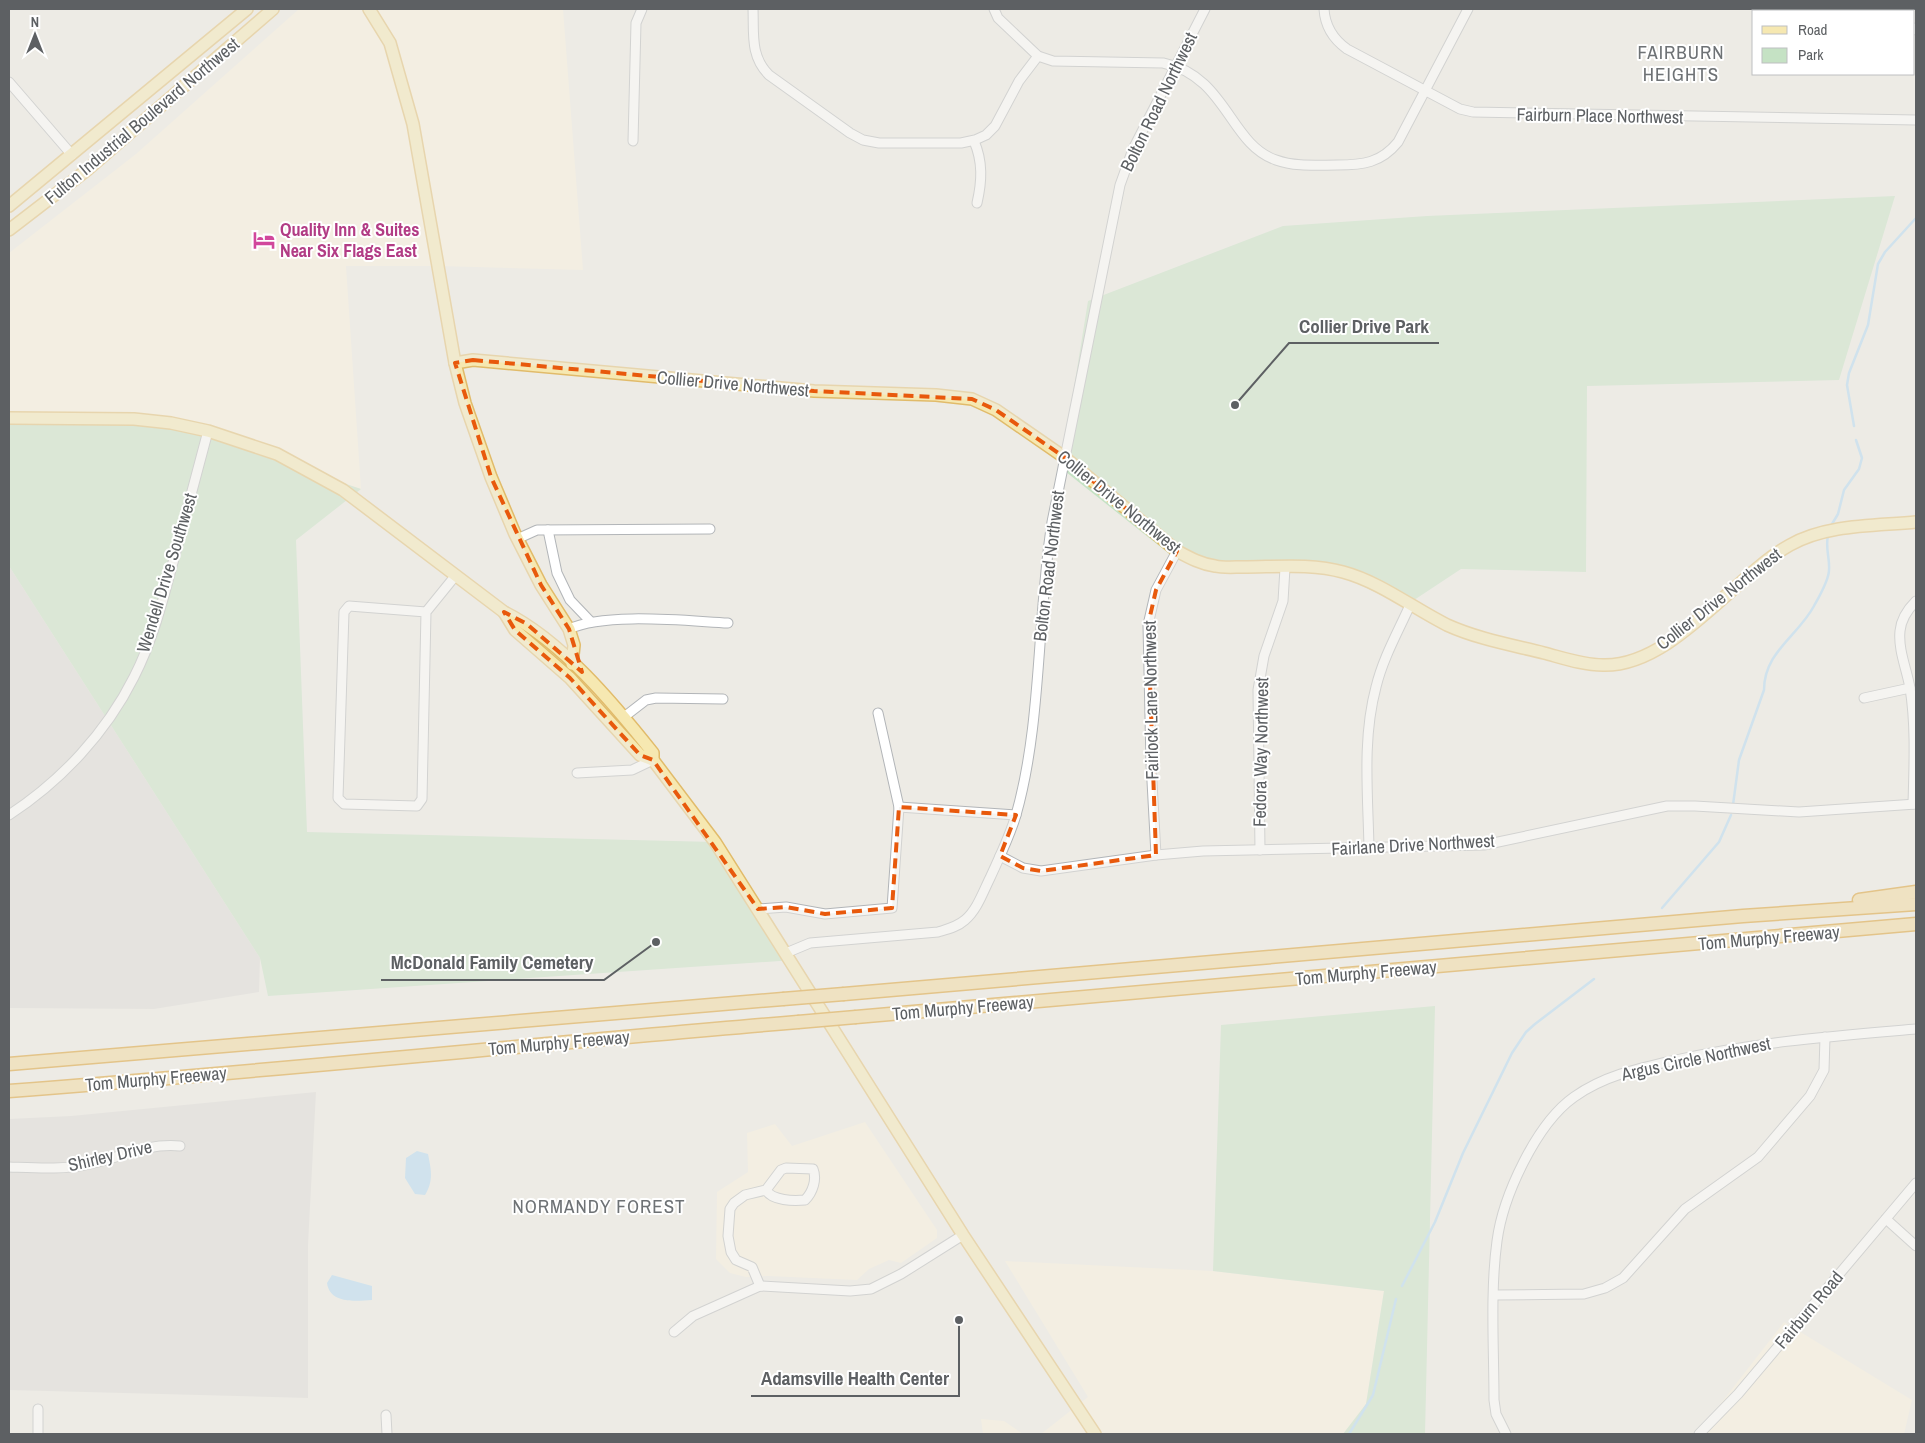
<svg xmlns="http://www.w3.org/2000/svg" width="1925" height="1443" viewBox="0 0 1925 1443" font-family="'Archivo Narrow',sans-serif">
<rect width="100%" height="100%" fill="#edebe5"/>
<!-- commercial -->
<g fill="#faf2dd">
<path d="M299,9H563L583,270L439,266H346L361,489L319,475L9,424V253L136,154Z"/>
<path d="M865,1122L937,1230V1238L901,1263L889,1260L869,1269L857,1280L768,1276L746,1277L730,1273L716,1259L717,1192L748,1172L747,1133L775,1124L792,1146Z"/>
<path d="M1005,1261L1213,1271L1384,1291L1366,1404L1343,1434H1041L1088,1397Z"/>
<path d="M1784,1322L1912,1400L1904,1434H1697Z"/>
<path d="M981,1419L1004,1421L1023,1434H983Z"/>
</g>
<!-- industrial -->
<g fill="#dcdad7">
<path d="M9,566L260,958L259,992L154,1009L9,1008Z"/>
<path d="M316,1092L308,1245V1398L9,1390V1119L71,1116Z"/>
</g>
<!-- green -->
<g fill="#c5e2c4">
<path d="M1895,196L1839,380L1587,386L1586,572L1461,569L1405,606L1326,569H1266L1177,560L1061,468L1088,301L1283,226L1427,216Z"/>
<path d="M9,424H148L235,438L319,475L361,489L296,540L307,832L715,842L794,960L268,996L260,958L9,566Z"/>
<path d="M1435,1006L1425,1434H1343L1366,1404L1384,1291L1213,1271L1221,1025Z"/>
</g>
<!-- water -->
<g fill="#add8f5">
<path d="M417,1151L428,1154C431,1169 434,1181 425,1195L415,1194L405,1178L406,1158Z"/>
<path d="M332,1275L372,1286V1300C355,1301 330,1304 327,1283Z"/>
</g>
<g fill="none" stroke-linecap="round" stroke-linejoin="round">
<!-- stream -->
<g stroke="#add8f5" stroke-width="2.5">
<path d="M1854,426L1847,385L1849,373L1868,325L1878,264L1885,252L1916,218"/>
<path d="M1832,524L1838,514L1844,490L1859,469L1862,458L1856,440"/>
<path d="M1733,805L1739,760L1764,690C1764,652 1798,636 1814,606C1819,597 1829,580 1829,570C1830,558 1825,548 1828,536"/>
<path d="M1662,908L1719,842L1731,815"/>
<path d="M1402,1286L1435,1222L1463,1153L1512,1053L1526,1032L1535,1024L1594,979"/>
<path d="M1349,1434L1373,1395L1396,1299"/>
</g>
<!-- minor casing -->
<g stroke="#b2b5b8" stroke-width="11">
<g id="minor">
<path d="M753,9C754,34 750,56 769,75L850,133L863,140L879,143H961L975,140L986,135L995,126L1019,81L1038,56"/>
<path d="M994,9L998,18L1038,56L1053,61L1163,63C1227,76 1229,144 1276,160C1295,167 1317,165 1337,165C1363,165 1381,163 1398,142L1468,9"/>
<path d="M1324,9C1325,26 1333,39 1347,49L1460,109L1473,112L1916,120"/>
<path d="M1888,9L1892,11"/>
<path d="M1914,28L1916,30"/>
<path d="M9,82L72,155"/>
<path d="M633,141L636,23L642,9"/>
<path d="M974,141C983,162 982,181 977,203"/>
<path d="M548,530L557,573L570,600L591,622"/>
<path d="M517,539L537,530L710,529"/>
<path d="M426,612L349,606L344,612L338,798L344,804L417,806L422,799L426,612L456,575"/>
<path d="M569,629C605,612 687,621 728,623"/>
<path d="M1864,698L1910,688"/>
<path d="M624,717L646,700L656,698L723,699"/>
<path d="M577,773L632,770L653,760"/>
<path d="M1913,804C1914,766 1916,726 1910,688C1907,670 1898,650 1900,631C1901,620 1908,609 1916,601"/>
<path d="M899,807L1016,815"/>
<path d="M9,815C61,781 106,733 134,677C154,638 164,596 175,555C186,513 197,472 208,431"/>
<path d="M1369,848C1368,795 1362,739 1376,687C1383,658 1398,632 1410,605"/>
<path d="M1260,850L1258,690L1264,656L1283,601L1285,568"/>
<path d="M1156,855L1151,763L1148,625L1156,590L1177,551"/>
<path d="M1000,856L1023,868L1041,871L1156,855L1203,851L1484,845L1667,806H1695L1799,812L1916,804"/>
<path d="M758,909L786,907L825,914L892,908L899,807L878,713"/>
<path d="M786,953L810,943L938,932C948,929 957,927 965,920C977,910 983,892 990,878C999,858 1010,836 1016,815C1042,724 1037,616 1052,522L1120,185L1133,149L1205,9"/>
<path d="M9,1167C36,1168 63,1170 90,1164C123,1157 145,1143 180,1146"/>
<path d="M1886,1219L1916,1246"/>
<path d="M760,1286L752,1267L736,1260L731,1252L728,1236L730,1209L734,1203L745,1195L766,1190L781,1170L786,1168L813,1169C817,1179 813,1192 805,1200C794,1201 772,1201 766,1190"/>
<path d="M1495,1295L1584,1294L1605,1288L1623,1278L1685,1209L1758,1157L1810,1096L1824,1070L1825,1037"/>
<path d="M674,1332L693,1316L760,1286L850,1291L871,1289L901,1274L963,1235"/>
<path d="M386,1415L387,1434"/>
<path d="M38,1434V1409"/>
<path d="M1506,1434L1496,1414L1494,1400C1494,1349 1490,1292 1497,1241C1503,1196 1536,1124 1574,1097C1605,1075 1640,1068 1676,1060C1755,1042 1835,1036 1916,1029"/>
<path d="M1699,1434L1738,1394L1916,1183"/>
</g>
</g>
<!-- major casing -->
<g stroke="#e1bb6a" stroke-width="14">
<g id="major">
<path d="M369,9L390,43L413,124L455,363L465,403L491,477L515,534L541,585L569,629L574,645L572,664"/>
<path d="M9,206L247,9"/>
<path d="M9,230L87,170L273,9"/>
<path d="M455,363L473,360L814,391L936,395L972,399L996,410L1064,457L1177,551C1190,558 1201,564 1215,566C1223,568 1234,567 1243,567C1275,567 1312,563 1343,572C1380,582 1413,608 1447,625C1478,639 1512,645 1544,653C1563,658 1583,665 1603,665C1672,667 1734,576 1790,545C1827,524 1875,526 1916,522"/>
<path d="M9,418L134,419L171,423L208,431L277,454L343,490L504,612C561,640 614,704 653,753V760"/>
<path d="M504,612L515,630L570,678L640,755L653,760L715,842L963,1235L1095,1434"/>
</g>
</g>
<!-- highway casing -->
<g stroke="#d8951a" stroke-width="15">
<g id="highway">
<path d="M1859,900L1916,892"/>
<path d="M844,994L1743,916L1916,904"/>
<path d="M856,1017L1916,924"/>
<path d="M9,1064L783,999"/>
<path d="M9,1091C272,1071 535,1044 798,1022"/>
</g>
</g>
<!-- minor -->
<use href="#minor" stroke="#fff" stroke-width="9"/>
<!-- major -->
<use href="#major" stroke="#f6e8b1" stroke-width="11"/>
<!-- highway -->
<use href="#highway" stroke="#f1d798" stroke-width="12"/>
<!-- highway-bridge casing -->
<g stroke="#d8951a" stroke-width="15" stroke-linecap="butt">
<g id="highway-bridge">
<path d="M783,999L844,994"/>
<path d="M798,1022L856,1017"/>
</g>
</g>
<!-- highway-bridge -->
<use href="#highway-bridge" stroke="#f1d798" stroke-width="12"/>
</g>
<!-- marked area -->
<path d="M0 0H1925V1443H0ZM473,360L814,391L972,399L996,410L1064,457L1177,551L1156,590L1148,625L1156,855L1041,871L1023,868L1000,856L1016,815L899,807L892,908L825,914L786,907L758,909L653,760L640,755L570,678L515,630L504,612L527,624L582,672L569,629L541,585L491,477L455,363Z" fill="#edebe5" fill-opacity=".55" fill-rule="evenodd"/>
<path fill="none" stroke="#e8590c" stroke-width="4" stroke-dasharray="10 6" stroke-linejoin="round" d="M473,360L814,391L972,399L996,410L1064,457L1177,551L1156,590L1148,625L1156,855L1041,871L1023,868L1000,856L1016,815L899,807L892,908L825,914L786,907L758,909L653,760L640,755L570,678L515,630L504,612L527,624L582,672L569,629L541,585L491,477L455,363Z"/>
<!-- icons -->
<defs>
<g id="hotel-bare" transform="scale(1.725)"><path d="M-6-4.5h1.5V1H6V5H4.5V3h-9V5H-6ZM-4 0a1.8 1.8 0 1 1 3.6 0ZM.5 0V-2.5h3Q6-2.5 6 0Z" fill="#d1479c" stroke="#fff" stroke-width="2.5" paint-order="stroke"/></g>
</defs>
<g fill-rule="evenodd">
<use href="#hotel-bare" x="264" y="240"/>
</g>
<g text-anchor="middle" stroke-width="4" stroke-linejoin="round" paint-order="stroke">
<!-- street labels -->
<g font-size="18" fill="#5d6063" stroke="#fff">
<text transform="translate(1159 102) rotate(-64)" y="6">Bolton Road Northwest</text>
<text transform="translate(1600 116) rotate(1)" y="6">Fairburn Place Northwest</text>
<text transform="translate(142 121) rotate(-40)" y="6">Fulton Industrial Boulevard Northwest</text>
<text transform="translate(733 384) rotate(5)" y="6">Collier Drive Northwest</text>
<text transform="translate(1119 502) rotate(39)" y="6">Collier Drive Northwest</text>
<text transform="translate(1049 566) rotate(-83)" y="6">Bolton Road Northwest</text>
<text transform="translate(167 573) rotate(-73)" y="6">Wendell Drive Southwest</text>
<text transform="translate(1719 599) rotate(-38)" y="6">Collier Drive Northwest</text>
<text transform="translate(1151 700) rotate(-91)" y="6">Fairlock Lane Northwest</text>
<text transform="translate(1261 752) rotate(-89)" y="6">Fedora Way Northwest</text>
<text transform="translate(1413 845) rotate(-3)" y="6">Fairlane Drive Northwest</text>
<text transform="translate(1769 938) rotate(-5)" y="6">Tom Murphy Freeway</text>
<text transform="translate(1366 973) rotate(-5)" y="6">Tom Murphy Freeway</text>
<text transform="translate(963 1008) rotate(-5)" y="6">Tom Murphy Freeway</text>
<text transform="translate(559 1043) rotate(-5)" y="6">Tom Murphy Freeway</text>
<text transform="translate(1696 1059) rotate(-12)" y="6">Argus Circle Northwest</text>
<text transform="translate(156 1079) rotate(-5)" y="6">Tom Murphy Freeway</text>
<text transform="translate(110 1156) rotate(-13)" y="6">Shirley Drive</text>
<text transform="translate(1809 1310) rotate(-50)" y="6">Fairburn Road</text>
</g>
<!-- hotel labels -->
<g font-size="18" font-weight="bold" fill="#b23c85" stroke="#fff" text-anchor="start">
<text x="280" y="236">Quality Inn &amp; Suites<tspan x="280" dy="21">Near Six Flags East</tspan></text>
</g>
<!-- neighbourhood labels -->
<g font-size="19" letter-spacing="1" fill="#6e7275" stroke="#fff">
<text x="1681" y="59">FAIRBURN<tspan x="1681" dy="22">HEIGHTS</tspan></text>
<text x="599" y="1213">NORMANDY FOREST</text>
</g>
</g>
<!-- callouts -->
<path fill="none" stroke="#5d6063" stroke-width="2" d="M1235 405L1289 343H1439M656 942L604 980H381M959 1320L959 1396H751"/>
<g fill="#5d6063" stroke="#fff" stroke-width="2">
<circle cx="1235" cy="405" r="5"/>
<circle cx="656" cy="942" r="5"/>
<circle cx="959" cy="1320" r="5"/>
</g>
<g font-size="19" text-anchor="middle" font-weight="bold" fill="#5d6063" stroke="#fff" stroke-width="4" stroke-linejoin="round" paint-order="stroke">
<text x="1364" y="333">Collier Drive Park</text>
<text x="492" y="969">McDonald Family Cemetery</text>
<text x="855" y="1385">Adamsville Health Center</text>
</g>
<!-- border -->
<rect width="1925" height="1443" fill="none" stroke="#5d6063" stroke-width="20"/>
<!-- legend -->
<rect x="1752" y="10" width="162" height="65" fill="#ffffff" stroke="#bebfc1"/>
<rect x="1762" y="26" width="25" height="8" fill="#f6e8b1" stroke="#bebfc1"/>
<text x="1798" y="35" font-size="15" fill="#5d6063">Road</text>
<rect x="1762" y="48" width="25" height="15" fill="#c5e2c4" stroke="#bebfc1"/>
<text x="1798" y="60" font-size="15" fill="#5d6063">Park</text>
<!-- north arrow -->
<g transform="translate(35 35)" stroke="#ffffff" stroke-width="4" paint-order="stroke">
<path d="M0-4L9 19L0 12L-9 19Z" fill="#5d6063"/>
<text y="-8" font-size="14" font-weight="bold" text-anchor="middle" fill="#5d6063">N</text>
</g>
</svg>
